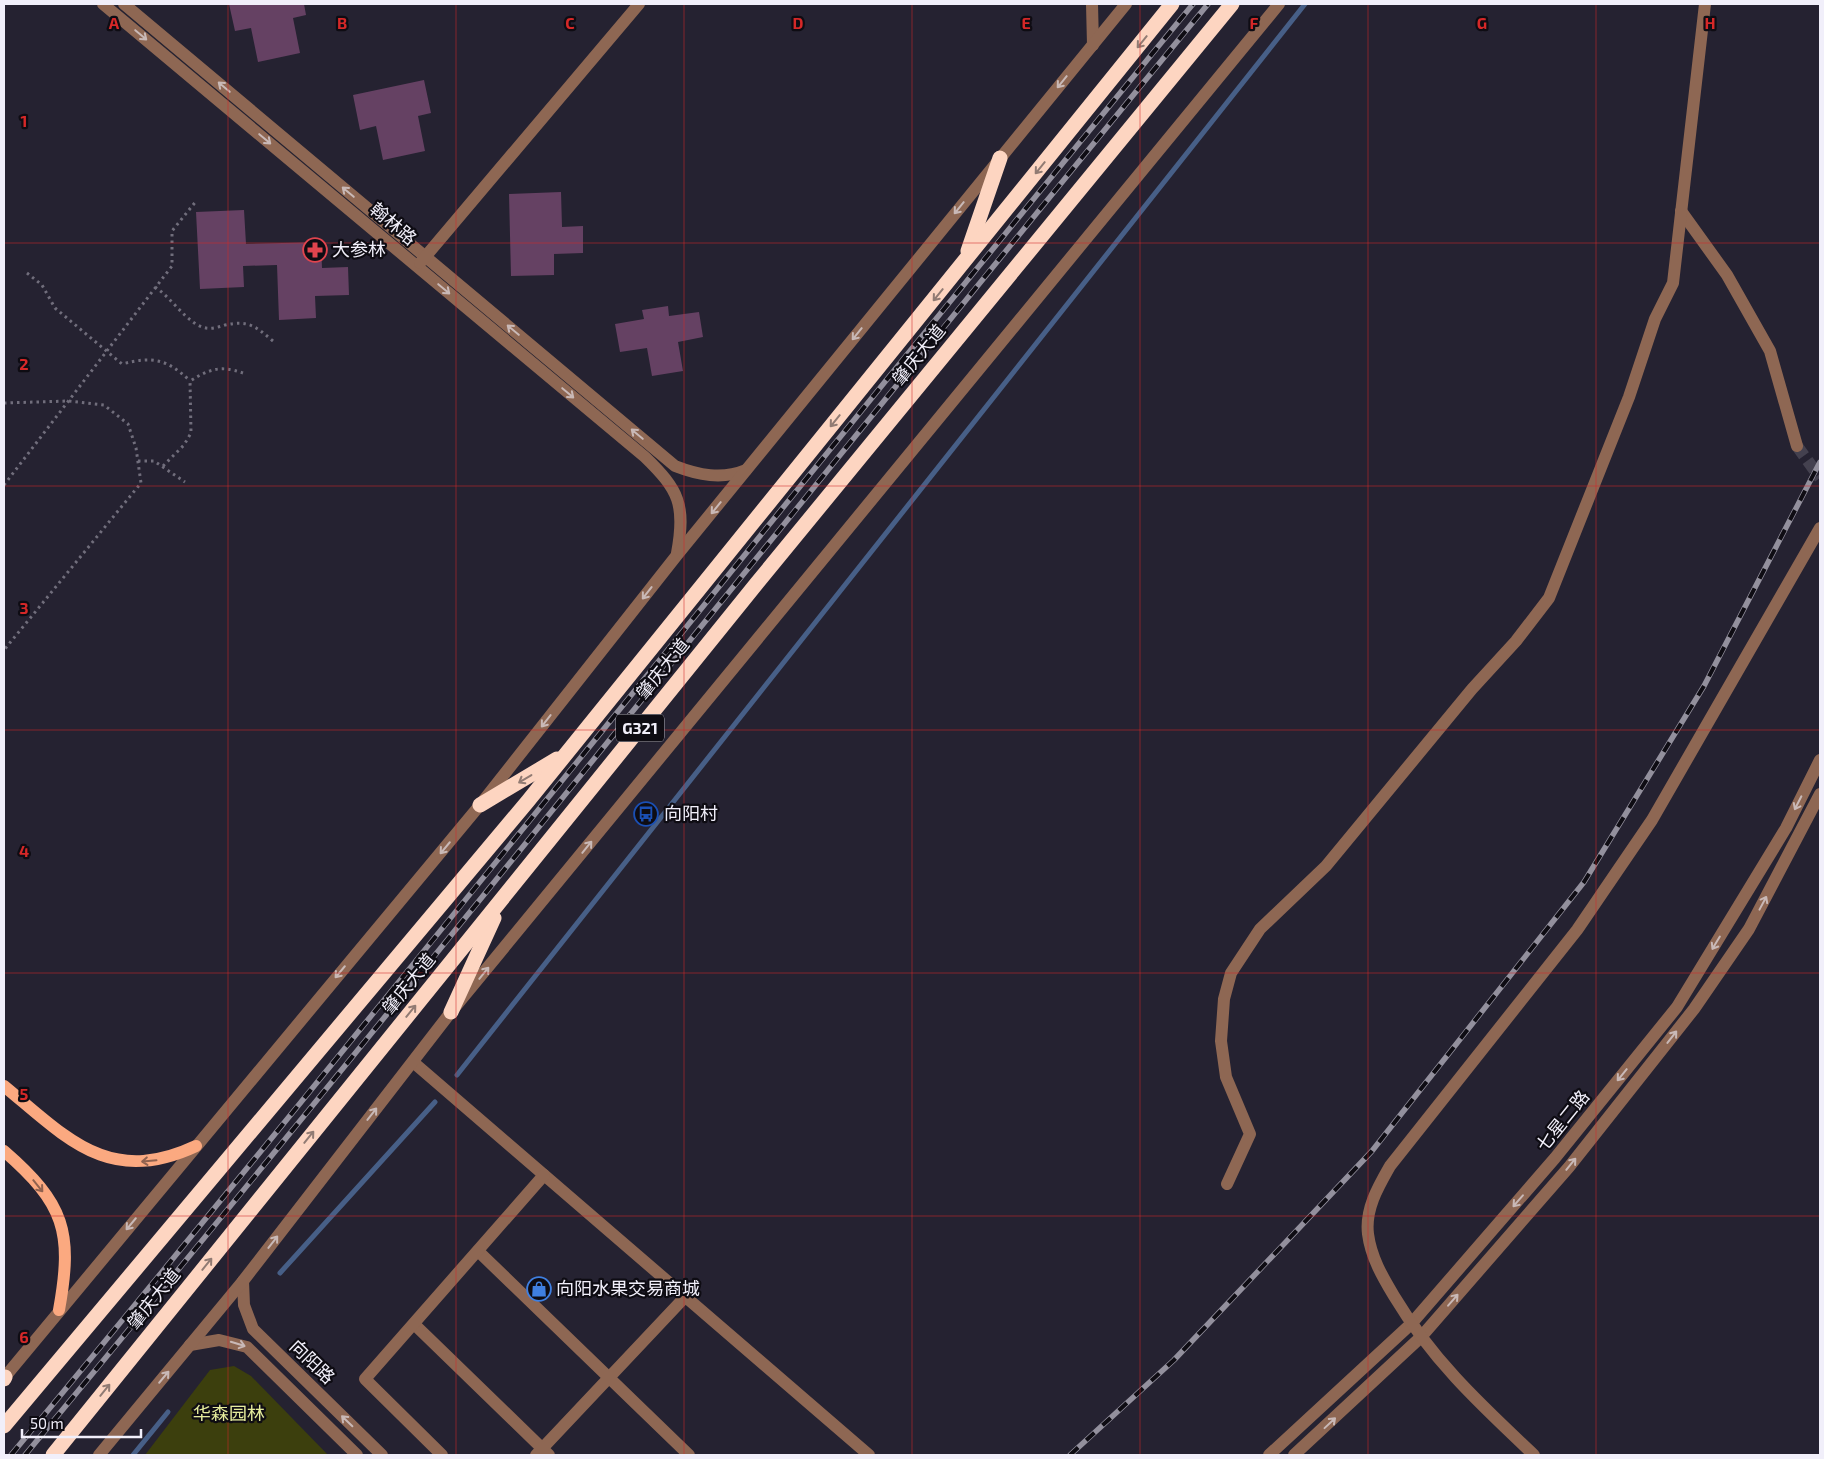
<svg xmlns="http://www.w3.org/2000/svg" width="1824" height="1459" viewBox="0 0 1824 1459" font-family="'Exo 2','Noto Sans SC',sans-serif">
<rect width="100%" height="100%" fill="#252231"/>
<!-- green -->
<path fill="#3c3f0d" d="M234,1366L251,1376L328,1455H145L210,1370Z"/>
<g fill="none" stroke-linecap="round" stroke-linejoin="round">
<!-- stream -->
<g stroke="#475f87" stroke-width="5">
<path d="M457,1075L1305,4"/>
<path d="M280,1273L435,1102"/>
<path d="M133,1455L168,1412"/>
</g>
</g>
<!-- building -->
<g fill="#654163">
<path d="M229,4H304L306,15L293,18L300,53L258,62L251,28L235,31Z"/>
<path d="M424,80L431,113L418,116L425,151L383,160L376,126L360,130L353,95Z"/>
<path d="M561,192L562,227L583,226V253L554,254V275L511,276L509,194Z"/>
<path d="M244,210L246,244L321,242L322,268L348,267L349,295L315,296L316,318L279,320L277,265L243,266L244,287L200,289L196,212Z"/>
<path d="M668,306L669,316L699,312L703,337L678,342L683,371L652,376L647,348L620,352L615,324L644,319L642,310Z"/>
</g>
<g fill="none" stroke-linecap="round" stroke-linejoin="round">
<!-- minor-tunnel -->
<path stroke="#44414f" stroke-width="12" stroke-dasharray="12 6" stroke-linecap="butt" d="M1797,446L1820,478"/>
<!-- path -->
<g stroke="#716e7c" stroke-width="3" stroke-dasharray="2.5 4" stroke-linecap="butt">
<path d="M27,273L42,285L55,308L122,364C153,356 167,359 190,381"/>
<path d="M155,287C172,298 188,325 206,328C212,329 219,327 225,325C249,320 255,326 273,341"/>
<path d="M4,403L68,401L104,405L128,424L136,448L141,483L4,650"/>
<path d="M138,461H154L185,482"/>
<path d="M163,466L184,445L191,433L190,381C210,369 220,365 243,373"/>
<path d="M4,485L172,266V231L197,200"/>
</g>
<!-- minor -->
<g stroke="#8e6753" stroke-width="12">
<path d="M103,4L645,457C679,490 686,505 677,553"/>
<path d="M124,4L675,466C698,475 722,480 746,470"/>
<path d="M1092,4L1093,45"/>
<path d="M1681,211L1727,275L1770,351L1797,446"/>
<path d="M420,263L639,4"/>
<path d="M413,1062L869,1455"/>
<path d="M1227,1184L1250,1134L1226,1077L1221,1041L1224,999L1231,973L1260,929L1326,866L1472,689L1516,641L1549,598L1629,397L1655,319L1673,283L1705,4"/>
<path d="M478,1251L689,1455"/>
<path d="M243,1281L244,1305L253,1329L382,1455"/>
<path d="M414,1324L549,1455"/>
<path d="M190,1345L219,1340L247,1347L357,1455"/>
<path d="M4,1378L480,805L677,555L1126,4"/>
<path d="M99,1455L243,1281L451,1012L1279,4"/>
<path d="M442,1455L365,1379L544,1175"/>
<path d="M536,1455L685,1297"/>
<path d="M1269,1455L1411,1324L1555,1158L1677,1007L1786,828L1820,760"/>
<path d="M1294,1455L1421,1337L1569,1167L1694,1009L1749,929L1820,794"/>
<path d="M1534,1455C1480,1404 1433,1361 1394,1296C1382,1276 1371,1257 1368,1234C1365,1209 1378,1187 1390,1166L1577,930L1652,820L1820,528"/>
</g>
<!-- major -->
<g stroke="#fba980" stroke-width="12">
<path d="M4,1086C67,1138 109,1187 196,1146"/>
<path d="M4,1151C65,1204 73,1232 59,1310"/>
</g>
<!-- highway -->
<g stroke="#fdd5c1" stroke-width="15">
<path d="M968,251L1000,158"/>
<path d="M480,805L557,759"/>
<path d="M451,1012L494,918"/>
<path d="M4,1379L5,1377"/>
<path d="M4,1426L528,801L1172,4"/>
<path d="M53,1455L757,583L1232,4"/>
</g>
<!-- rail casing -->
<g stroke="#93909d" stroke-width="5.5">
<g id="rail">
<path d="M11,1455C409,975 797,486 1193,4"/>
<path d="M25,1455C424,975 811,486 1208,4"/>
<path d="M1070,1455L1174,1360L1372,1151L1584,882L1704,686L1820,462"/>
</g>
</g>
<!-- rail -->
<use href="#rail" stroke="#0e0c13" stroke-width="4" stroke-dasharray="11" stroke-linecap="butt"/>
</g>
<!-- one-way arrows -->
<defs><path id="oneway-shaft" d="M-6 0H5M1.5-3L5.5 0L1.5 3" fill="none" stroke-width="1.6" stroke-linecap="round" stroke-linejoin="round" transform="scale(1.25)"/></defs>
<g stroke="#c9b9b7">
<use href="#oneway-shaft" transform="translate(141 35) rotate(40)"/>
<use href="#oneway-shaft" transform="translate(1062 82) rotate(129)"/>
<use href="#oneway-shaft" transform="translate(224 87) rotate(-140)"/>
<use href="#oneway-shaft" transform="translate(265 139) rotate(40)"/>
<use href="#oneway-shaft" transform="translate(348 192) rotate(-140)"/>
<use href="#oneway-shaft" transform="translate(959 208) rotate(129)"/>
<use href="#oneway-shaft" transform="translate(444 289) rotate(40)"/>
<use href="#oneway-shaft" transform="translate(513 330) rotate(-140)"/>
<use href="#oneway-shaft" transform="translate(857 334) rotate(129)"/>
<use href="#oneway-shaft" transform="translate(568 393) rotate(40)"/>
<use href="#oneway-shaft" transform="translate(637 434) rotate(-140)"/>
<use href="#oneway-shaft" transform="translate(716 508) rotate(129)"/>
<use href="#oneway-shaft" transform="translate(647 593) rotate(128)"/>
<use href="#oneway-shaft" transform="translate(546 721) rotate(128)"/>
<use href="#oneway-shaft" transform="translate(1798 803) rotate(117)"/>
<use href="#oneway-shaft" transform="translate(587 847) rotate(-51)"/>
<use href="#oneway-shaft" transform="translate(445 848) rotate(130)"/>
<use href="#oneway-shaft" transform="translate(1763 903) rotate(-62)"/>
<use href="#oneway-shaft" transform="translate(1716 943) rotate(121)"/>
<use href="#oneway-shaft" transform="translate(340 972) rotate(130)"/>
<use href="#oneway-shaft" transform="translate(484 973) rotate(-51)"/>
<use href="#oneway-shaft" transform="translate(1672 1037) rotate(-52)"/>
<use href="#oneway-shaft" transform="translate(1622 1075) rotate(129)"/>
<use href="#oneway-shaft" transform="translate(372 1114) rotate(-52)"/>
<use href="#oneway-shaft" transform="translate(1571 1164) rotate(-51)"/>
<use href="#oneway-shaft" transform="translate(1518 1201) rotate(131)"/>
<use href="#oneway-shaft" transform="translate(131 1224) rotate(130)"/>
<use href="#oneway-shaft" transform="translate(273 1242) rotate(-52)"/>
<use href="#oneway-shaft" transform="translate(1453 1300) rotate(-49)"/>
<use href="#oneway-shaft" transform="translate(238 1344) rotate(17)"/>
<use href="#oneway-shaft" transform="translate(164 1377) rotate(-50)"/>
<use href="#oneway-shaft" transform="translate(347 1421) rotate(-136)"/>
<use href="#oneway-shaft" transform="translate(1330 1423) rotate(-43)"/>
</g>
<g stroke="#917b73">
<use href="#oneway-shaft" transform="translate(1142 42) rotate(129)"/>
<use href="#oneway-shaft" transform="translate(1040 168) rotate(129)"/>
<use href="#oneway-shaft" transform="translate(938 295) rotate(129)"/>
<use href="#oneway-shaft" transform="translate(835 421) rotate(129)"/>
<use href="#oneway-shaft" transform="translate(525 779) rotate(149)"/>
<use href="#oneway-shaft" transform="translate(411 1011) rotate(-51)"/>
<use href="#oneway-shaft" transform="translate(309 1137) rotate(-51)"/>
<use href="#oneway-shaft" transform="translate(207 1264) rotate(-51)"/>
<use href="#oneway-shaft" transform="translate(105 1390) rotate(-51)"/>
</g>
<g stroke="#90624f">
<use href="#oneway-shaft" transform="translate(149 1161) rotate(175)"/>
<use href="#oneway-shaft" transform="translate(38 1186) rotate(51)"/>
</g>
<!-- grid -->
<path fill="none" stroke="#d62828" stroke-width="1" stroke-opacity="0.55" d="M228,4V1455M456,4V1455M684,4V1455M912,4V1455M1140,4V1455M1368,4V1455M1596,4V1455M4,243H1820M4,486H1820M4,730H1820M4,973H1820M4,1216H1820"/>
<!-- icons -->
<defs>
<g id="pharmacy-ring" transform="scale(1.25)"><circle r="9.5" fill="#0e0c13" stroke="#e0444e" stroke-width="1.5"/><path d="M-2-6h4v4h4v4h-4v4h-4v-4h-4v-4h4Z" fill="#e0444e"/></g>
<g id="bus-ring" transform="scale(1.25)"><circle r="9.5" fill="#0e0c13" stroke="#1a4fb4" stroke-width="1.5"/><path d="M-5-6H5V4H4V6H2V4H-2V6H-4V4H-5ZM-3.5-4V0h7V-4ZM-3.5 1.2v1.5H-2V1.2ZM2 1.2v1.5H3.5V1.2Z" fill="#1a4fb4"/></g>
<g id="shop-ring" transform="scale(1.25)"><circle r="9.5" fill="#0e0c13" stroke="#3f7fe0" stroke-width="1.5"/><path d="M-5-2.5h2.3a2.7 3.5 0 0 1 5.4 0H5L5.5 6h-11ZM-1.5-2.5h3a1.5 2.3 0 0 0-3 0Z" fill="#3f7fe0"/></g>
</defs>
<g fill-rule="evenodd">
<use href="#pharmacy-ring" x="315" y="250"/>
<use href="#bus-ring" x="646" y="814"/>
<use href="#shop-ring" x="539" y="1289"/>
</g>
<g text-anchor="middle" stroke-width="4.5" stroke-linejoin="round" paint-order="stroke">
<!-- shield labels -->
<rect fill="#0e0c13" stroke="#adabb5" stroke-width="1" x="616" y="714.5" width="48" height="27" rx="4"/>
<g font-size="16" font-weight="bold" fill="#f1effa">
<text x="640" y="734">G321</text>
</g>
<!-- street labels -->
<g font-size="18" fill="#f1effa" stroke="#0e0c13">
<text transform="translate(393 224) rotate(40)" y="6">翰林路</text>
<text transform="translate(919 355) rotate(-51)" y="6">肇庆大道</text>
<text transform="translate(663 669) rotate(-51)" y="6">肇庆大道</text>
<text transform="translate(409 984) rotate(-51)" y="6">肇庆大道</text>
<text transform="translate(1563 1121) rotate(-51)" y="6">七星二路</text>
<text transform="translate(154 1299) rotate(-51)" y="6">肇庆大道</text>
<text transform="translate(312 1362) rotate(44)" y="6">向阳路</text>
</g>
<!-- poi labels -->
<g font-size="18" fill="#f1effa" stroke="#0e0c13" text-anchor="start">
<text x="332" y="256">大参林</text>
<text x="664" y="820">向阳村</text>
<text x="556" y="1295">向阳水果交易商城</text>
</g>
<!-- park labels -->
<g font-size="18" fill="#e5ec9c" stroke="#0e0c13">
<text x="229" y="1420">华森园林</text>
</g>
</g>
<g font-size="16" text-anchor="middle" font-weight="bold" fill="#d62828" stroke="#0e0c13" stroke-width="4.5" stroke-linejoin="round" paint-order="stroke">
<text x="114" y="29">A</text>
<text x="342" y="29">B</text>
<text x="570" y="29">C</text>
<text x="798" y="29">D</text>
<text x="1026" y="29">E</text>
<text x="1254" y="29">F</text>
<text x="1482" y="29">G</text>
<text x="1710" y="29">H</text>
<text x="24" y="127">1</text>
<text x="24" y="370">2</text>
<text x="24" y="614">3</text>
<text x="24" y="857">4</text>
<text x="24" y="1100">5</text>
<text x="24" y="1343">6</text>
</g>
<!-- border -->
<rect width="1824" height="1459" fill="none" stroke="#f1effa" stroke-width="10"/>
<!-- scale -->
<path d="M22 1429v8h119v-8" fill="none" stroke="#f1effa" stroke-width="2.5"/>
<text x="30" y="1429" font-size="15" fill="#f1effa" stroke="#0e0c13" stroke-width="4" paint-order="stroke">50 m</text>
</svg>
